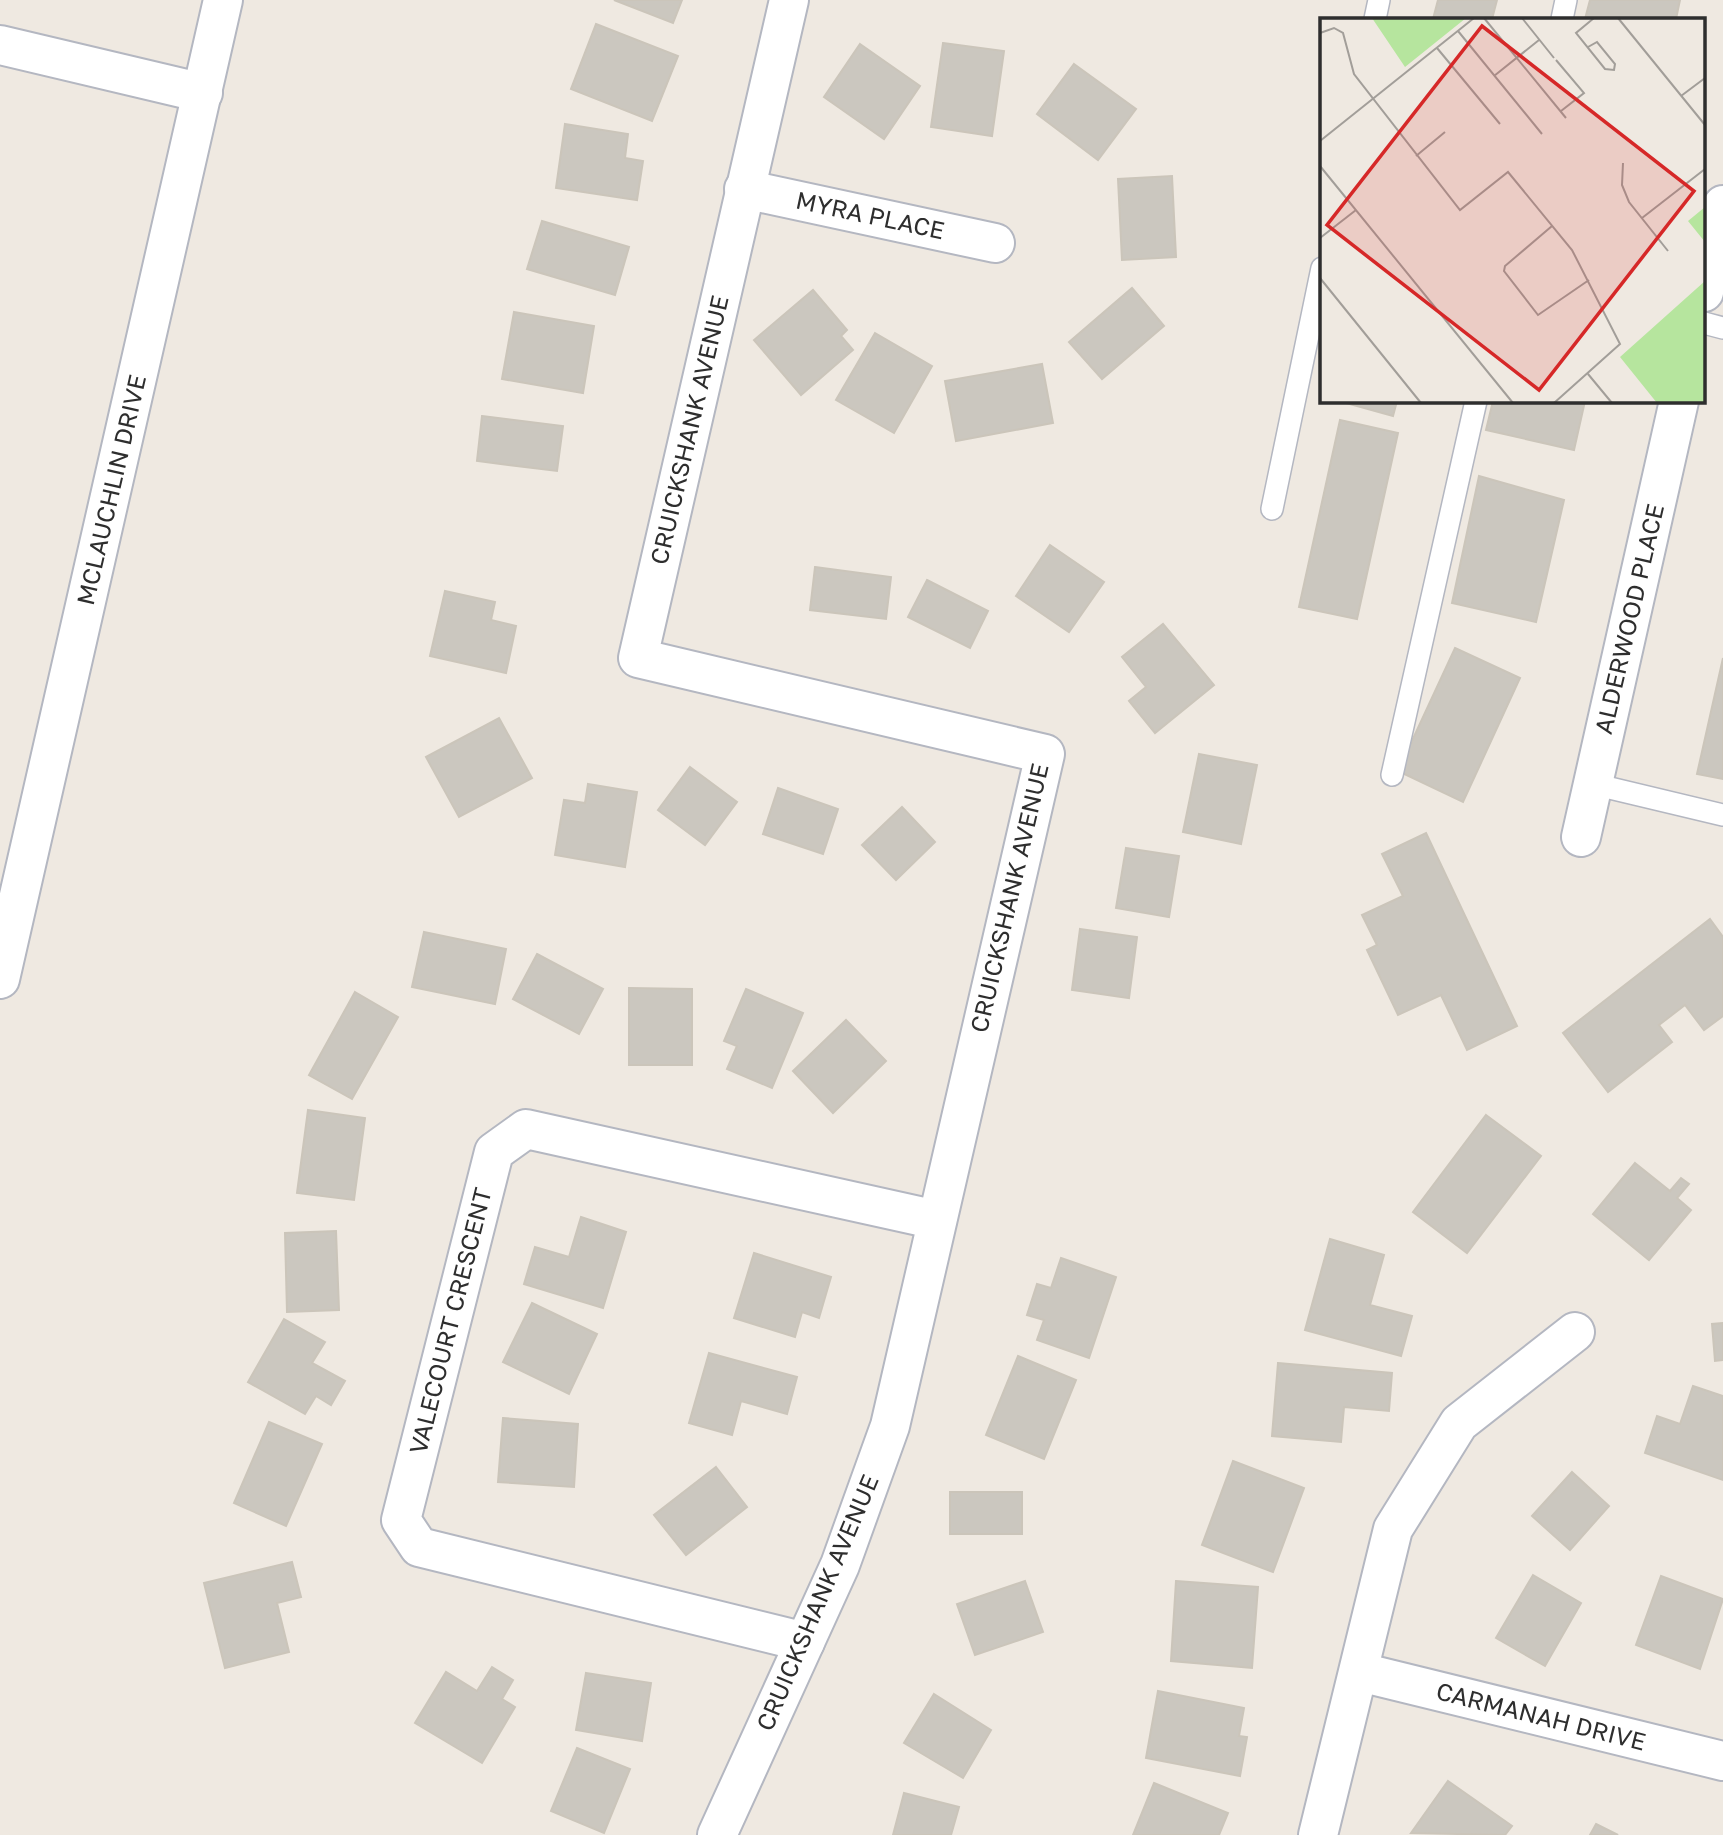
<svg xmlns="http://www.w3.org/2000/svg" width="1723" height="1835" viewBox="0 0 1723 1835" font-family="'Golos Text',sans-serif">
<rect width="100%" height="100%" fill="#efe9e1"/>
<!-- building -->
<g fill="#cbc7bf" stroke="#cbc5ba" stroke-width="2">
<path d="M614,0H682L673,23Z"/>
<path d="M1438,0H1497L1492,19H1433Z"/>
<path d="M1590,0H1680L1676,19H1585Z"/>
<path d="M596,24L678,56L652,121L571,89Z"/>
<path d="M943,43L1004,51L992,136L931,127Z"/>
<path d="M860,44L920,86L884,139L824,97Z"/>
<path d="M1074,64L1136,109L1098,160L1037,114Z"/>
<path d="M565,124L628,134L625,158L643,161L637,200L556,188Z"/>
<path d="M1172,176L1176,257L1122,260L1118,179Z"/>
<path d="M542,221L629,247L615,295L527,269Z"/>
<path d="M1132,288L1164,326L1102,379L1069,342Z"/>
<path d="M813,290L847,330L841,336L853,350L801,395L754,340Z"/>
<path d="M514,312L594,326L583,393L502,379Z"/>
<path d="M875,333L932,366L894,433L836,400Z"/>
<path d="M1042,364L1053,423L956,441L945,381Z"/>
<path d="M1339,401H1397L1393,416Z"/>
<path d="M1493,401H1585L1574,450L1486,430Z"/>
<path d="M482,416L563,426L557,471L477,461Z"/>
<path d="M1340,420L1398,433L1357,619L1299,607Z"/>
<path d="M1479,476L1564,500L1536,622L1452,603Z"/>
<path d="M1050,545L1104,582L1069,632L1016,596Z"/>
<path d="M815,567L891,577L886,619L810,610Z"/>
<path d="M927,580L988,611L970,648L908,617Z"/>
<path d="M445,591L495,602L491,620L516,626L506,673L430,656Z"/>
<path d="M1163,624L1214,685L1155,733L1129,701L1146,687L1122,657Z"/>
<path d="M1455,648L1520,678L1463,802L1398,771Z"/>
<path d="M1723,658V779L1697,774Z"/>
<path d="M499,718L532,778L459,817L426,757Z"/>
<path d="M1199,754L1257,765L1241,844L1183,832Z"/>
<path d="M690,767L737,802L705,845L658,810Z"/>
<path d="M588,784L637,792L625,867L555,855L564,800L585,803Z"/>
<path d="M778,788L838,809L823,854L763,834Z"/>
<path d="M902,807L935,842L896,880L862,845Z"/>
<path d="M1426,833L1517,1026L1467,1050L1441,995L1398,1015L1367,950L1377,945L1362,915L1403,896L1382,854Z"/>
<path d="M1126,848L1179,856L1169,917L1116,908Z"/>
<path d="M1710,919L1723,937V1016L1704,1030L1685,1005L1659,1025L1672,1042L1608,1092L1563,1033Z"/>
<path d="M1080,929L1137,937L1129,998L1072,990Z"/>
<path d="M424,932L506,949L495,1004L412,987Z"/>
<path d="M537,954L603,989L579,1034L513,999Z"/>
<path d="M629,988L692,989V1065H629Z"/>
<path d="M746,989L803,1013L772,1088L727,1069L737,1046L724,1041Z"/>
<path d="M355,992L398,1017L352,1099L309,1075Z"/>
<path d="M846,1020L886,1061L833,1113L793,1071Z"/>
<path d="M308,1110L365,1118L354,1200L297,1193Z"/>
<path d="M1486,1115L1541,1156L1467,1253L1413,1212Z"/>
<path d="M1635,1163L1670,1191L1681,1178L1689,1184L1677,1198L1691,1210L1649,1260L1593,1214Z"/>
<path d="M581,1217L626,1232L603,1308L524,1284L535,1247L569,1257Z"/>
<path d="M336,1231L339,1310L287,1312L285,1233Z"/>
<path d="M1330,1239L1384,1255L1370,1305L1412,1316L1401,1356L1305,1330Z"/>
<path d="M754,1253L831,1277L819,1318L802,1312L795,1337L734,1318Z"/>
<path d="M1061,1258L1116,1277L1089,1358L1037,1340L1044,1320L1027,1315L1037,1284L1051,1288Z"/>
<path d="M532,1303L597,1334L569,1394L503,1362Z"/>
<path d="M284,1319L325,1342L312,1363L345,1381L331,1405L316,1396L305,1414L248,1382Z"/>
<path d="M1723,1323V1360L1715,1361L1712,1324Z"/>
<path d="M709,1353L797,1377L787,1414L741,1401L732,1435L689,1423Z"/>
<path d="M1018,1356L1076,1380L1044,1459L986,1435Z"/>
<path d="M1278,1363L1392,1373L1389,1411L1344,1407L1341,1442L1272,1436Z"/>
<path d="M1693,1386L1723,1396V1480L1645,1453L1657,1416L1680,1424Z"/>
<path d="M503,1418L578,1424L574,1487L498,1482Z"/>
<path d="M269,1422L322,1444L286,1526L234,1503Z"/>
<path d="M1233,1461L1304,1488L1273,1572L1202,1545Z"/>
<path d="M716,1467L747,1507L686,1555L654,1515Z"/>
<path d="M1572,1472L1609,1506L1570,1550L1532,1516Z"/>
<rect x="950" y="1492" width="72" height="42"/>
<path d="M292,1562L301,1597L277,1603L289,1652L225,1668L204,1583Z"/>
<path d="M1533,1575L1581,1603L1545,1666L1496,1638Z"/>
<path d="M1661,1576L1723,1599L1700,1669L1636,1645Z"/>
<path d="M1025,1581L1043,1632L975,1655L957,1604Z"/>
<path d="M1176,1581L1258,1587L1252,1668L1171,1661Z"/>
<path d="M492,1667L513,1680L502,1699L515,1707L482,1763L415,1723L446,1672L477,1691Z"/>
<path d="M586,1673L651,1683L642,1741L576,1730Z"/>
<path d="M1158,1691L1244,1708L1239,1736L1247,1737L1240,1776L1146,1758Z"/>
<path d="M934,1694L991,1730L963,1778L904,1743Z"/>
<path d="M577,1748L630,1769L604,1833L551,1811Z"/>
<path d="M1448,1781L1512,1826L1505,1835L1411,1833Z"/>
<path d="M1154,1783L1228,1813L1219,1835H1133Z"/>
<path d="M904,1793L959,1807L951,1835H893Z"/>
<path d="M1596,1824L1618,1835H1590Z"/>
</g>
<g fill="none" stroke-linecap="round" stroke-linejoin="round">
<!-- lane casing -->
<g stroke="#b4b7c1" stroke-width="24">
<g id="lane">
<path d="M1375,19L1379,0"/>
<path d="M1562,19L1566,0"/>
<path d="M1704,323L1723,328"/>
<path d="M1272,509L1322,268"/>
<path d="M1392,775L1476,401"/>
<path d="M1593,784L1723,815"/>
</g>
</g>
<!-- street casing -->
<g stroke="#b4b7c1" stroke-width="42">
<g id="street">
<path d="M0,45L203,93"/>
<path d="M744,189L995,243"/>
<path d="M1704,292L1723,205"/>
<path d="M1581,837L1679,401"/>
<path d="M0,979L223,0"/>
<path d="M805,1642L419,1547L401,1520L494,1152L526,1129L937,1220"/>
<path d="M1360,1672L1723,1761"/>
<path d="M717,1835L840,1565L890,1426L1045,754L638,658L789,0"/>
<path d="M1318,1835L1393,1529L1459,1423L1575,1332"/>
</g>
</g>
<!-- lane -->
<use href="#lane" stroke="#fff" stroke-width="21"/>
<!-- street -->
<use href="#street" stroke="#fff" stroke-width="38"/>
</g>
<g text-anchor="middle" stroke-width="7" stroke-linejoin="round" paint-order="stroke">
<!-- street labels -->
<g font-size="24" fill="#2e2e2e" stroke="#fff">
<text transform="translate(870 216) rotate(12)" y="8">MYRA PLACE</text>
<text transform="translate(690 430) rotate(-77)" y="8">CRUICKSHANK AVENUE</text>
<text transform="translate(112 490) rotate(-77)" y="8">MCLAUCHLIN DRIVE</text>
<text transform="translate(1630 619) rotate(-77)" y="8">ALDERWOOD PLACE</text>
<text transform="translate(1010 898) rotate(-77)" y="8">CRUICKSHANK AVENUE</text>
<text transform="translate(451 1321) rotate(-76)" y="8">VALECOURT CRESCENT</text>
<text transform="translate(818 1603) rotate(-67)" y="8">CRUICKSHANK AVENUE</text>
<text transform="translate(1541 1717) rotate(14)" y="8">CARMANAH DRIVE</text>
</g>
</g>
<!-- overview -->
<g transform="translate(1320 18)">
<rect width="385" height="385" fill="#efe9e1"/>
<path d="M52,0H146L85,49ZM385,189V224L368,203ZM385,263V385H337L300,339Z" fill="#b6e59e"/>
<path fill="none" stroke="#a29e99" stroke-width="2" d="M164,0L246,100M202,0L234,40M298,0L385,107M138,13L222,116M0,15L14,10L23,15L34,56L140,192L188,154L252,232L300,326L234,385M268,29L277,24L295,46L294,52L285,51L256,15L274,0M117,30L180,106M236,42L264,75L241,93M174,58L219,22M361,78L385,60M0,123L154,0M96,138L125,114M303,145L302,167L309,184L348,233M0,148L193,385M322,200L385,151M232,208L185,248L184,253L218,297L269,262M0,220L36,192M0,260L101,385M268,356L292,385"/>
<path fill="#d62828" fill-opacity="0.15" stroke="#d62828" stroke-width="3.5" d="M162,8L374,173L219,372L7,207Z"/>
<rect width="385" height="385" fill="none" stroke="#2e2e2e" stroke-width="3.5"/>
</g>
</svg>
